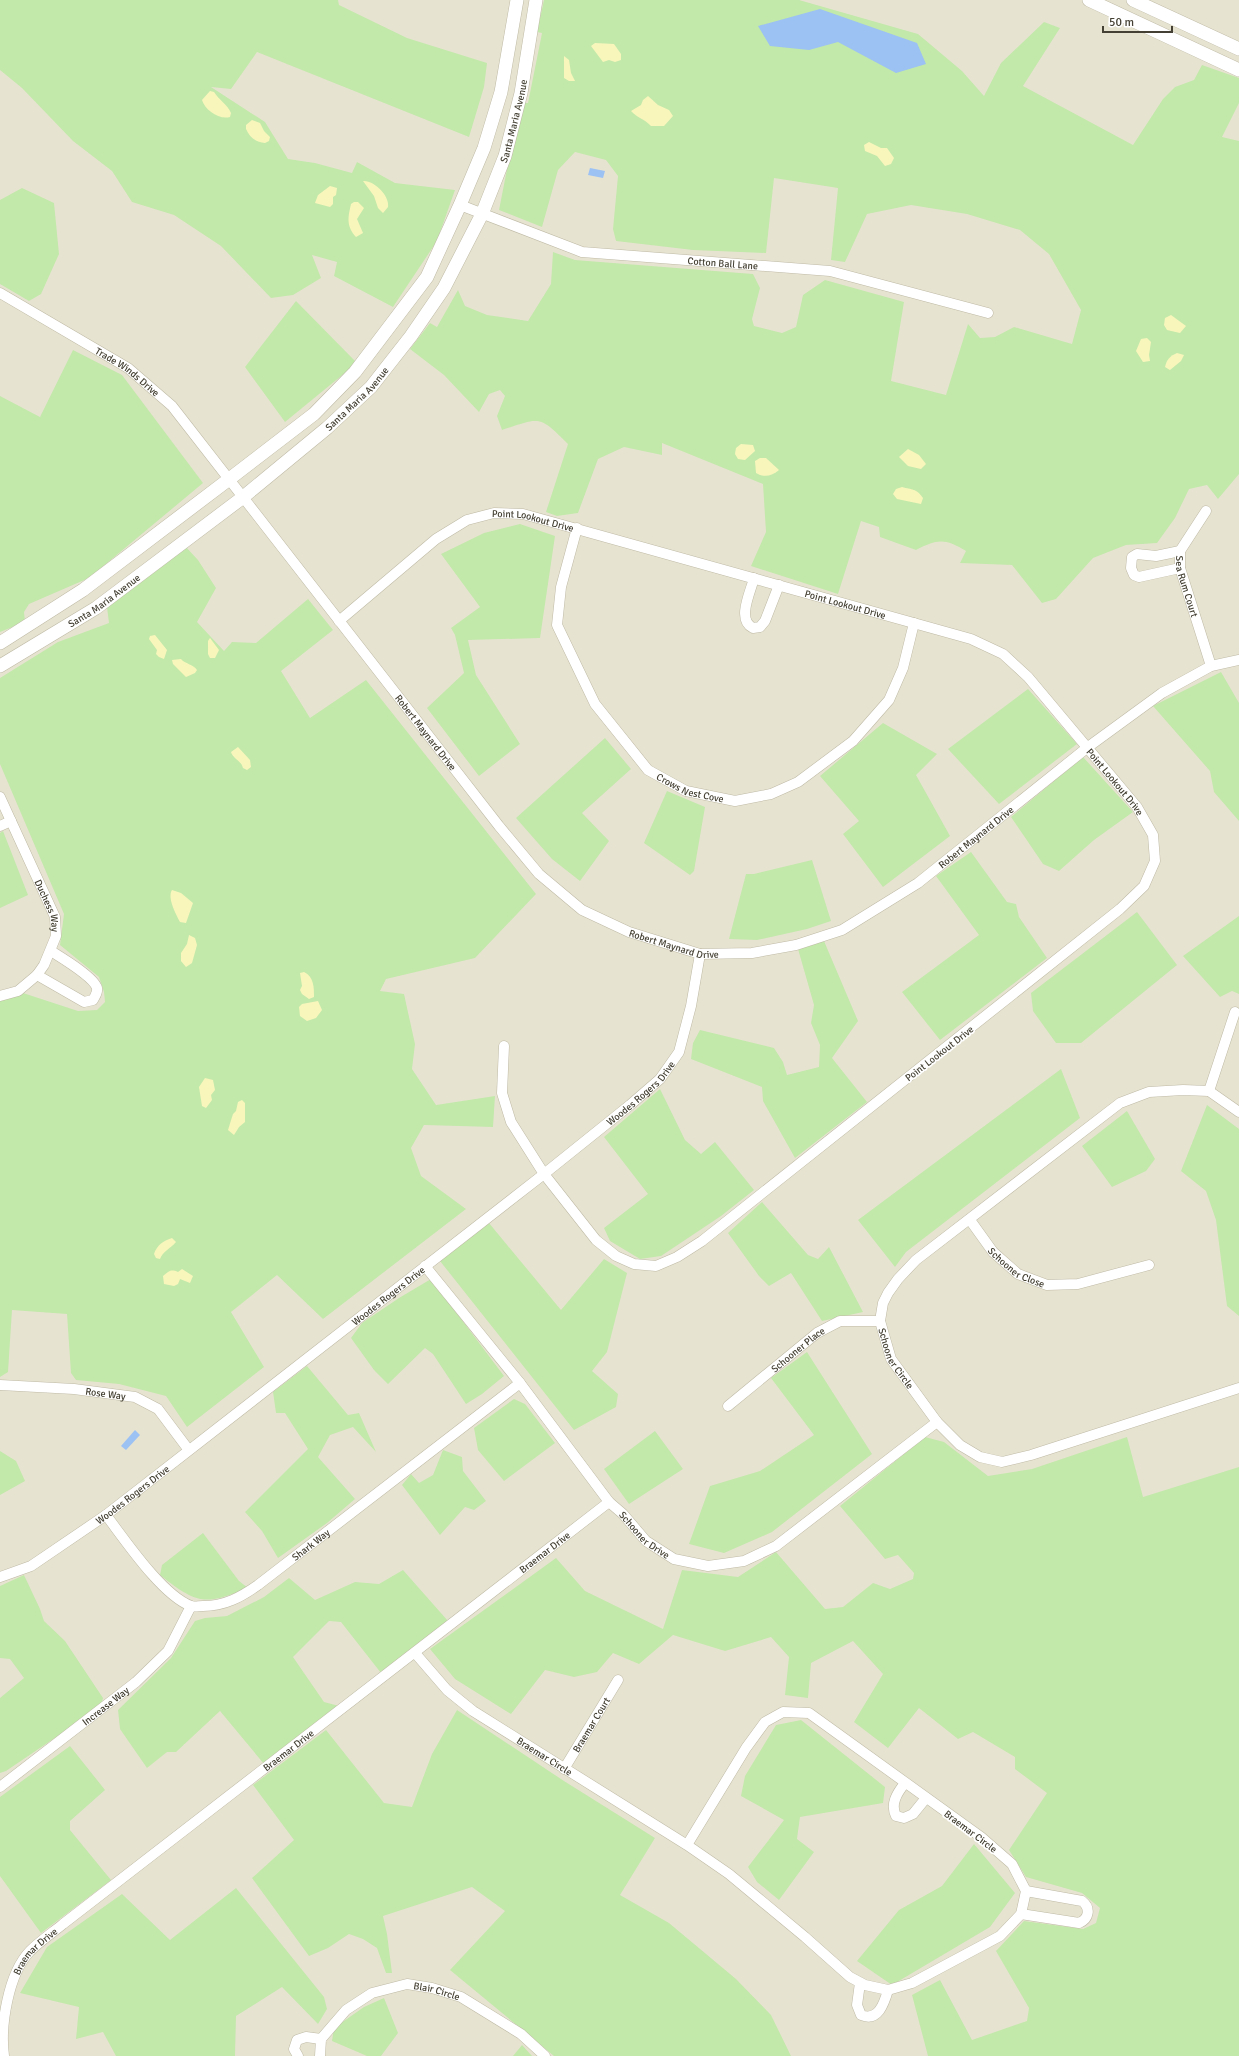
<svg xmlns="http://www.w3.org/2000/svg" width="1239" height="2056" viewBox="0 0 1239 2056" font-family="Signika,sans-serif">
<rect width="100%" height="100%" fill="#f2f0e3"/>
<!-- residential -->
<rect fill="#e7e3d1" x="0" y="0" width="1239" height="2056"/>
<!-- green -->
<g fill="#c2e9aa">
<path d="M0,0H338L339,5L407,38L487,63L484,87L469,137L257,52L231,89L211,87L265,122L288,159L315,163L352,173L357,162L395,183L455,190L437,241L393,307L334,276L337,262L312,255L321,278L293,295L271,298L221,246L174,215L132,202L112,171L73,141L22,88L0,70Z"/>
<path d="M544,0H799L918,34L962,71L984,96L1001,63L1044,22L1060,28L1023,86L1133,145L1163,99L1175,87L1194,80L1202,65L1239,78V103L1222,137L1239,141V474L1218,499L1207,485L1189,489L1175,518L1157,543L1126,545L1093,558L1056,599L1042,603L1012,565L960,563L966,551C945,538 937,539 916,550L880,537L879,527L861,521L838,594L751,566L766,532L763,484L662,443V455L624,447L598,459L578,513L557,516L546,512L568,444C539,415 541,417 502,430L497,416L505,396L500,390L489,394L479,412L444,375L410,349L430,323L437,327L458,290L465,306L487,315L528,321L551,284L553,252L575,260L753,274L760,288L752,319L754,326L782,333L796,327L803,295L825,280L904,302L891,381L946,395L968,324L980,338L995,337L1014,327L1072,344L1081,310L1049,254L1020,230L967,214L911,205L867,214L845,262L831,260L838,188L774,178L766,253L693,250L616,241L613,229L618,176L606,160L575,152L558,170L542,227L499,210L520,103H528L542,33L537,32Z"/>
<path d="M22,188L54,203L59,254L41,294L29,301L0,284V200Z"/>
<path d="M296,301L357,363L285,422L245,367Z"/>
<path d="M73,350L122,375L203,483L89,578L29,604L24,612L25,622L0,632V396L40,417Z"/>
<path d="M520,524L555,536L540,638L468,640L476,675L520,744L479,776L427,708L464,673L455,635L451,628L480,607L441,554L484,533Z"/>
<path d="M185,546L198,560L216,588L197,622L224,651L232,642L256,643L308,599L333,630L281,671L310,718L366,680L536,894L475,958L386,979L380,991L404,994L415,1044L412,1069L436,1105L495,1096L493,1127L424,1125L411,1148L421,1176L466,1209L323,1319L277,1275L231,1312L264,1367L187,1427L166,1396L119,1384L76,1380L71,1373L67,1314L12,1310L8,1372L0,1377V999L23,993L78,1011L97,1010L105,1002L104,992L99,977L60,945L64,914L0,764V678L58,642L109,623L107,607Z"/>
<path d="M1221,672L1239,703V821L1214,792L1210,771L1153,706Z"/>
<path d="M1028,689L1077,744L999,804L948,749Z"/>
<path d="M883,723L937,754L916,775L950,836L883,887L843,834L859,821L820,776Z"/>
<path d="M605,738L631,769L582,813L609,841L580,881L552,859L516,818Z"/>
<path d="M1083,757L1133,812L1094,840L1059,871L1043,864L1011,817Z"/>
<path d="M667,791L705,807L694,871L690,875L644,843Z"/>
<path d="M3,831L28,895L0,908V833Z"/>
<path d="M971,852L1007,902L1016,904L1019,917L1047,958L940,1040L902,992L979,935L936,876Z"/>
<path d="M812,860L831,921L807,929L757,940L729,939L746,874H754Z"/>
<path d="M1137,912L1177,965L1081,1043H1056L1033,1011L1031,993Z"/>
<path d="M1239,916V994L1232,991L1220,997L1183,956Z"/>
<path d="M824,941L858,1021L832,1058L867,1102L795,1158L763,1101L762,1087L691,1059L693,1043L700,1030L774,1048L783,1062L787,1075L819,1067L820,1045L811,1023L814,1005L798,949Z"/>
<path d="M1061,1069L1080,1118L906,1252L895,1267L858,1220Z"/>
<path d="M660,1089L685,1140L701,1154L715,1142L754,1190L721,1216L661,1256L640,1259L610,1241L604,1228L648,1194L604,1137Z"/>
<path d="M1207,1105L1239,1129V1316L1227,1306L1216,1220L1206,1191L1181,1171Z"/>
<path d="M1127,1111L1155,1159L1146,1171L1112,1187L1082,1146Z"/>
<path d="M762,1202L808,1255L818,1259L829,1247L863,1312L822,1321L791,1273L769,1286L759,1276L728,1233Z"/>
<path d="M489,1223L561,1310L604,1259L627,1273L607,1352L592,1371L618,1394L616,1407L574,1430L440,1261Z"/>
<path d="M431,1279L504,1376L482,1394L466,1404L433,1354L425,1348L388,1384L374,1370L351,1338L362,1323L399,1298Z"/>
<path d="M807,1352L872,1454L772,1532L724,1553L689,1544L710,1486L760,1471L814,1435L771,1378Z"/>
<path d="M307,1366L348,1415L359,1413L376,1452L353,1427L330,1435L318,1457L355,1499L327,1523L278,1558L262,1531L245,1512L308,1449L285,1413H276L273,1392Z"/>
<path d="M514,1399L525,1404L555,1443L504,1481L478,1450L474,1428Z"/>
<path d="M655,1431L683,1469L629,1504L604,1469Z"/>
<path d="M925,1437L944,1442L988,1476L1032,1469L1127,1437L1143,1497L1239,1467V2056H928L912,1995L940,1980L972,2040L1027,2021L1029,2008L996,1951L1024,1921L1083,1929L1096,1923L1100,1908L1082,1893L1026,1877L1009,1850L1047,1793L1015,1769V1757L973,1732L958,1739L919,1708L888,1748L854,1722L883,1674L853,1641L811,1663L808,1698L785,1695L789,1657L771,1637L725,1651L673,1635L639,1664L613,1653L597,1672L574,1677L545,1670L511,1714L455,1679L430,1649L556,1558L585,1591L663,1629L682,1570L738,1577L776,1552L825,1609L843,1607L873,1583L890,1589L913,1579L914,1573L898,1555L885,1559L840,1506Z"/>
<path d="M443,1450L462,1457L463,1471L486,1501L474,1510L465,1507L440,1535L402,1485L411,1474L419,1483L433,1475Z"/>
<path d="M0,1451L16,1461L25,1481L0,1495Z"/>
<path d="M203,1533L239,1581L248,1588C204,1606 197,1604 160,1575L162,1565Z"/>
<path d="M403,1570L448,1621L381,1673L341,1622L329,1621L293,1657L324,1702L339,1706L264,1764L220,1711L176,1752H167L147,1768L120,1729L118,1710L171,1658L195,1621L205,1618L227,1616L264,1597L289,1578L315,1600L355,1582L379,1584Z"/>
<path d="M24,1575L40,1609L44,1621L65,1641L103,1698L102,1702L65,1731L6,1771L0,1773V1698L24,1678L10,1659L0,1658V1586Z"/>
<path d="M457,1710L564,1781L655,1838L620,1895L669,1923L736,1979L771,2015L791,2056H554L450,1970L505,1911L472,1887L383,1916L387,1934L392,1973H386L377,1948L363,1939L349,1934L328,1948L309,1956L252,1878L294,1840L253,1785L326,1730L384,1803L412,1807L432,1754Z"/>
<path d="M801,1720L885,1787L883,1803L800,1817L797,1839L814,1852L779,1900L757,1882L748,1867L784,1820L741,1796L745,1776L776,1725Z"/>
<path d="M70,1746L105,1790L70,1821V1830L111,1880L41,1933L0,1876V1797Z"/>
<path d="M974,1844L1015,1893L990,1927L892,1985L857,1961L899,1910L942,1886Z"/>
<path d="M236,1888L324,1997L327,2009L318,2024L282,1987L236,2016L235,2056H116L103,2032L76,2039L79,2007L20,1993L47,1947L122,1894L170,1940Z"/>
<path d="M384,1998L398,2033L381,2056H367L332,2041L334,2028L364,2007Z"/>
<path d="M522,2045L532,2056H513Z"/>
</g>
<!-- sand -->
<g fill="#f9f6bc">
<path d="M595,43L614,44L621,54V60L615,62L609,60L603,62L591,46Z"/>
<path d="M564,56L569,60L571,73L575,81H569L564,78Z"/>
<path d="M210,91L214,92C219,100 227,104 231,113L230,117C219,120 205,110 202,100Z"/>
<path d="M648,96L658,105L669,110L673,116L664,126H651C645,119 637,118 631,111L641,105L643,100Z"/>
<path d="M252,120L260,123L264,131L270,137L269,141L265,143C256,142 250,138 246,129V125Z"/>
<path d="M869,142L881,148H887L894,158L891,164L885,166L877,156L865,151L864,145Z"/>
<path d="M363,181C374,180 390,196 388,207L383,213L378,208L374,196Z"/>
<path d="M330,186L337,188L336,195L333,197V204L330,207L315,203L318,195Z"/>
<path d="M354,202H358L364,208L357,219L363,233L356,237C346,226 348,217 351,204Z"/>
<path d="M1171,315L1186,326L1180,333L1167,330L1164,325L1165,318Z"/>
<path d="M1147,338L1151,342L1149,355L1150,361L1143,362L1136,351L1141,339Z"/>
<path d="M1177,353L1184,355L1181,361L1170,370L1165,367C1167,359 1170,356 1177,353Z"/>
<path d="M741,444L753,445L755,451L745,460L738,459L735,454L736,448Z"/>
<path d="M908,449L919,455L926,464L921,469L908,466L899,457Z"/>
<path d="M760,458H766L779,470C772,476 764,478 756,473L755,461Z"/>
<path d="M902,487C912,490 916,488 923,498L921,504L897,499L893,494L896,489Z"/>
<path d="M155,635L167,650L164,659L159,657L156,654L157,650L149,639L150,636Z"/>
<path d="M210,638L219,650L215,658H210L208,654V641Z"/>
<path d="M181,659C185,664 193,664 197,670L195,673L186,677L173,664L172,660Z"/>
<path d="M238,747L250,760L251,767L247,770L243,768C241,760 233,759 231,752Z"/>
<path d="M172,890L181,893L193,903L186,923L180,922C176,914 167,898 172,890Z"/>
<path d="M189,935L195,938L197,945L192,963L186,967L181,961V953L187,944Z"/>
<path d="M304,972C314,977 314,987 314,997L309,999L302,994L300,990L302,986L300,973Z"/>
<path d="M318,1001L322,1010L316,1018L307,1021L300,1016L299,1007L302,1004Z"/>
<path d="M205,1078L213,1080L215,1090L211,1095L212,1100L206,1108L202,1106L199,1087Z"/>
<path d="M242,1100L245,1103V1122L239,1127L234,1135L228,1130L233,1114L236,1111L238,1102Z"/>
<path d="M172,1238L176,1242C170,1249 163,1251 160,1259L156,1258L154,1254C157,1245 163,1241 172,1238Z"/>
<path d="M182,1269L193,1276L190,1283L180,1279L178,1284L174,1286L164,1284L163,1276C169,1271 171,1269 178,1272Z"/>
</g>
<!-- water -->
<g fill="#9cc1f3">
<path d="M820,9L917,43L926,64L896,73L838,42L809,50L770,46L758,26Z"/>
<path d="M590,168L605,171L603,178L588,175Z"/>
<path d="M135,1430L140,1435L126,1450L121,1446Z"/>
</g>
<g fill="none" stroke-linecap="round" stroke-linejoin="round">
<!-- minor casing -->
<g stroke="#bebaa5" stroke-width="11">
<g id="minor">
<path id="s1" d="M460,205L582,252L830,271L988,313"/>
<path id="s2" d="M0,293L128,368L172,406L499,826L539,874L582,910L629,932L700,954L752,953L796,945L842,930L918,883L1088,747L1162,693L1211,666L1239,660"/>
<path id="s3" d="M1206,511L1180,551V568L1211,666"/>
<path id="s4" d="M577,528L561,587L557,625L595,704L648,770L686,791L735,801L771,794L798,782L853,741L889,700L903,668L914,623"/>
<path d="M1180,551L1156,556L1137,554L1132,557L1131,568L1134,575L1139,577L1180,568"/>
<path d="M754,578C751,591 736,620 753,628L760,627L765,621L779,585"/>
<path id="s5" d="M339,621L436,539L467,520L494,513L523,514L971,639L1003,654L1028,677L1137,807L1153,835L1155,861L1144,886L1120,909L702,1241L677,1257L656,1266L634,1264L616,1256L596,1240L544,1174L511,1122L502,1093L504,1046"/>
<path id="s6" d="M0,797L55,917L56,936L44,965L37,975L18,991L0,996"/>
<path d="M0,826L11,821"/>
<path d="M37,975L84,1002L93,1000C95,996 98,993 97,988C94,977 62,958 51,951"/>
<path d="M1209,1091L1235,1012"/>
<path id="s7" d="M1239,1112L1209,1091L1183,1090L1149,1092L1120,1103L916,1260L898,1279L888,1293L883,1303L880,1321L891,1359L937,1422L960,1445L980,1457L1002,1462L1031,1455L1239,1388"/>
<path id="s8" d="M970,1220L993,1252L1018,1274L1047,1285L1078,1284L1149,1265"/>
<path id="s9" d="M425,1266L520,1383L609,1502L623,1514L646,1541L674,1559L708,1566L744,1561L776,1546L937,1422"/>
<path id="s10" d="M0,1385L74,1389L135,1397L158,1409L188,1449"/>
<path id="s11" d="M728,1406L817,1333L840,1321H880"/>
<path id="s12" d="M106,1515C125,1540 162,1595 191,1606C194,1607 199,1606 203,1606C225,1606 241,1597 258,1585L520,1383"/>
<path id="s13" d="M0,1577L31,1566L106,1515L544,1174L630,1105L660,1079L679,1052L691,1006L700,954"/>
<path id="s14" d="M415,1653L447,1690L473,1711L687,1845L729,1874L805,1937L850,1977L865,1985L888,1990L912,1983L1000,1936L1021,1914L1026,1891L1012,1864L981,1837L809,1713L783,1712L765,1722L746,1748L687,1845"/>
<path id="s15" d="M564,1769L618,1680"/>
<path d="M905,1783C897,1793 890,1804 896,1816L904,1818L913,1814L926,1798"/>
<path id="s16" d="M0,1787L136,1682L168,1651L191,1606"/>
<path d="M1021,1914L1079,1923C1089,1919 1091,1908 1082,1901L1026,1891"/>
<path d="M860,1983L857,2005L861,2015C878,2022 884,2004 888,1990"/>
<path id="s17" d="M4,2056C0,2026 8,1974 30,1951C40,1941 52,1933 63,1924L609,1502"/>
<path d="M298,2056L294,2049L297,2040L306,2037L321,2039"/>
<path id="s18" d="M320,2056L321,2039L346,2010L372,1993L407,1984L432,1988L461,1997L521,2034L545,2056"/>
</g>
</g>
<!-- tertiary casing -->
<g stroke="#bebaa5" stroke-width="14">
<g id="tertiary">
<path d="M1089,0L1239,70"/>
<path d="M1133,0L1239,49"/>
<path d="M0,643L83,590L228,480L314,414L355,372L427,277L460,205L484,148L501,92L517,0"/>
<path id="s19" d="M0,666L96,608L242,498L327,428L371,387L411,336L444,288L482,214L505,156L521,93L536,0"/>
</g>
</g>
<!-- minor -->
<use href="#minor" stroke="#fff" stroke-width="10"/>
<!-- tertiary -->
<use href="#tertiary" stroke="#fff" stroke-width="13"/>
</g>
<g text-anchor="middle" stroke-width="3.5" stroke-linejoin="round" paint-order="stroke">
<!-- street labels -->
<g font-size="10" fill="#444033" stroke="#fff">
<text dy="4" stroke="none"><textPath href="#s19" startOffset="770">Santa Maria Avenue</textPath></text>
<text dy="4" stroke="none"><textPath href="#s1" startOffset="272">Cotton Ball Lane</textPath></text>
<text dy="4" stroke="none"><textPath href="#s2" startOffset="150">Trade Winds Drive</textPath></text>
<text dy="4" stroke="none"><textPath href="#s19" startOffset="447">Santa Maria Avenue</textPath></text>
<text dy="4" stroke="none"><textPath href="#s5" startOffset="231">Point Lookout Drive</textPath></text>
<text dy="4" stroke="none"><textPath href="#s3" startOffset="84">Sea Rum Court</textPath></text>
<text dy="4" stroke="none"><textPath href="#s19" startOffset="123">Santa Maria Avenue</textPath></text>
<text dy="4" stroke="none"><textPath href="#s5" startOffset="555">Point Lookout Drive</textPath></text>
<text dy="4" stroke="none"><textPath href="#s2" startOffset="620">Robert Maynard Drive</textPath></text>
<text dy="4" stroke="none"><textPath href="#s5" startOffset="891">Point Lookout Drive</textPath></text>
<text dy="4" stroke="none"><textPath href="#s4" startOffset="318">Crows Nest Cove</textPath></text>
<text dy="4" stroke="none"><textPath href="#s2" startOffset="1292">Robert Maynard Drive</textPath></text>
<text dy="4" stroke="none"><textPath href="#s6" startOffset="119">Duchess Way</textPath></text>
<text dy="4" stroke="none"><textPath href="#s2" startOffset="956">Robert Maynard Drive</textPath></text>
<text transform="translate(939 1053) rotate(-38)" y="4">Point Lookout Drive</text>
<text dy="4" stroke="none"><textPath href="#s13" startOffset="805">Woodes Rogers Drive</textPath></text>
<text dy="4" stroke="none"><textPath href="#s8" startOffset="68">Schooner Close</textPath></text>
<text dy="4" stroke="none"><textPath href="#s13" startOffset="481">Woodes Rogers Drive</textPath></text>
<text dy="4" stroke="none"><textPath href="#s11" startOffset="90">Schooner Place</textPath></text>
<text dy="4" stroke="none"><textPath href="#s7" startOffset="499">Schooner Circle</textPath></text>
<text dy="4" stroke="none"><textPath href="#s10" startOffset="106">Rose Way</textPath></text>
<text dy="4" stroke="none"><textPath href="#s13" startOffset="157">Woodes Rogers Drive</textPath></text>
<text dy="4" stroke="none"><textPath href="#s9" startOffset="348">Schooner Drive</textPath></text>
<text dy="4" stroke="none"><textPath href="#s12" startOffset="264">Shark Way</textPath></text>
<text dy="4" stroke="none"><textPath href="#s17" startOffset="762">Braemar Drive</textPath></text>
<text dy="4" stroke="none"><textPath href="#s16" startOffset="133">Increase Way</textPath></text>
<text dy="4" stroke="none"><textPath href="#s15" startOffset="52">Braemar Court</textPath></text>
<text dy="4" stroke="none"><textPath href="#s17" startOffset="438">Braemar Drive</textPath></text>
<text dy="4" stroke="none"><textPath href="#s14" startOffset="167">Braemar Circle</textPath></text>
<text transform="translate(971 1831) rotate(37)" y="4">Braemar Circle</text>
<text dy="4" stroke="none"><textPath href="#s17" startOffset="114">Braemar Drive</textPath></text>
<text dy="4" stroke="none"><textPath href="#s18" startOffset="153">Blair Circle</textPath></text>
</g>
</g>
<!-- scale -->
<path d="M1103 26v6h69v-6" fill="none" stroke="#444033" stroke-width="2"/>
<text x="1109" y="26" font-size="12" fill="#444033" stroke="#ffffff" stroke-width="3" paint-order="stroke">50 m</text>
</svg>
